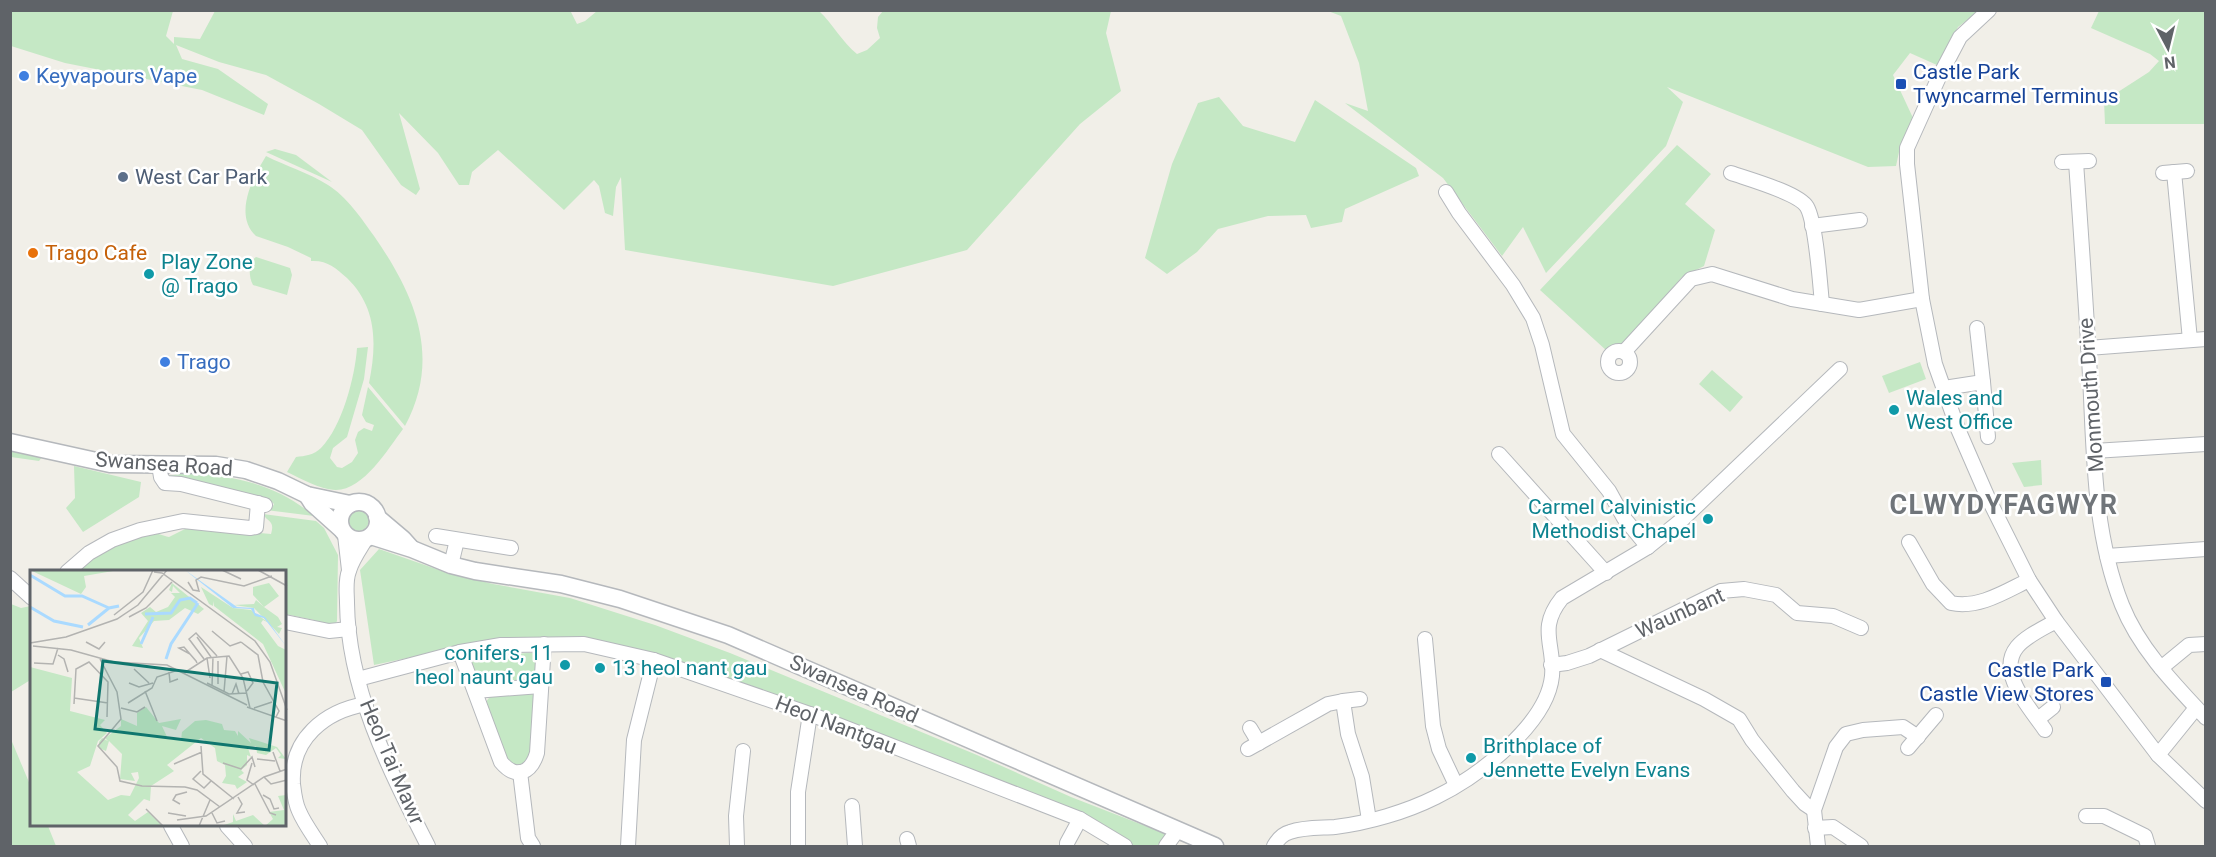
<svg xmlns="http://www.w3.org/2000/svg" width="2216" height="857" viewBox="0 0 2216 857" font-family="Roboto,sans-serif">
<rect width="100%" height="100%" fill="#f1efe8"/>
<!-- green -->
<g fill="#c5e8c5">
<path d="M570,10L577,24L585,21L597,11H819C833,24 842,42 857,54L867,50L880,38L877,28L878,17L883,11H1111L1106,33L1121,91L1080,124L967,250L833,286L625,250L621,177L616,187L613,216L605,213L599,186L594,180L564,210L498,150L472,172L469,185H459L438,153L399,113L420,189L416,195L401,185L362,130L319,104L266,75L219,62L176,45L182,59L218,69L268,104L264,115L202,90L65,63L11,46V11H173L166,36L174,44V37L200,39L215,11Z"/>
<path d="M1328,11H1979L1958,27L1937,65L1910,53L1893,75L1913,118L1899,152L1896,166L1868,167L1667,87L1683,102L1666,146L1546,273L1523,227L1502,256L1443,178L1345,103L1368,111L1359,63L1341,16Z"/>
<path d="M2099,11H2205V124H2105L2104,101L2149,72L2159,61L2150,54L2091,28Z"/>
<path d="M1219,97L1243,126L1295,142L1315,100L1416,168L1419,176L1345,209L1342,222L1311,228L1306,215L1268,216L1218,229L1197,252L1167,274L1145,258L1172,164L1198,103Z"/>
<path d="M1677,145L1711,174L1685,204L1715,230L1704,266L1682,277L1624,345H1614L1607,351L1540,290Z"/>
<path d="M275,149L296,155L332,182L266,152Z"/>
<path d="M266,156C286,166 309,173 328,185C346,196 362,219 374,236C415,295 442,357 405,426L369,383C377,344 377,307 347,278C336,268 327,260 311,261V258L288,247L256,236C233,215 253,177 266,156Z"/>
<path d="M256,257L290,268L292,275L287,295L253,285C249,278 249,268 251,261Z"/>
<path d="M368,347L364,379L347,437L333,448L330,458L337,467L342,468L352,462L358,453L355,440L358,432L364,428L372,431L374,425L366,422L362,415L368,387L403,429C388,449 363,491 335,490C319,489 302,479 287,472L296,457C305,456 314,455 321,448C342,427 355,377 357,348Z"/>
<path d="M1920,362L1926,379L1889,393L1882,376Z"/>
<path d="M1712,370L1743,397L1730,412L1699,384Z"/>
<path d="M11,451L42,457L39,461L11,457Z"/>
<path d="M2041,460L2042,485L2024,487L2012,463Z"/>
<path d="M74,466L141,482L139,497L83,532L66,508L75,498Z"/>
<path d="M187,473C236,476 276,484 314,516L266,510L272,508L274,504L268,498L175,476L173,480L166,476Z"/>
<circle cx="358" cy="520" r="11"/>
<path d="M263,514L316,521L324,528L338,555L337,621L334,626L316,625L314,620L285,614V572H74C93,558 126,534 150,532C156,532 163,536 169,537L189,527L271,534C275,520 268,523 263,514Z"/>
<path d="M379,549L442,571L493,584L570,598L655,625L730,653L977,755L1071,797L1166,834L1157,846H1135L1074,812L935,755L734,681L584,639L493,640L374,665L360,570Z"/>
<path d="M11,604L21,608L31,606L32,679L11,692Z"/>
<path d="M527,653H538L539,682L481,689L470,664L475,658Z"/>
<path d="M534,692L537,700L532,762L515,771L503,758L485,703L492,694Z"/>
<path d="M10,737L31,787L32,826H48L56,846H11Z"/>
</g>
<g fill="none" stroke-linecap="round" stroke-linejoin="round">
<!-- minor casing -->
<g stroke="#b5b8bc" stroke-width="16">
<g id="minor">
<path d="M1989,10L1960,37L1939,77L1907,148V164L1922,299L1935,364L1958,429L1988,498L2029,580L2056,621L2158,755L2206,801"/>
<path d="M2062,162L2089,161"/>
<path d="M2076,162C2081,233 2086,304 2090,376C2094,452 2093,532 2122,605C2139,648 2174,684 2206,718"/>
<path d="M2174,172L2190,340"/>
<path d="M1731,173C1748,179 1799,193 1807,207C1816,223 1820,283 1822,304"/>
<path d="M2163,173L2187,171"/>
<path d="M1446,192L1459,213L1513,285L1533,318L1542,345L1563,434L1609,491L1624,518L1648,547"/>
<path d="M1812,226L1860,220"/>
<path d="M1977,328L1983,382"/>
<path d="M2088,348L2206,339"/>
<circle cx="1619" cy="362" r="11"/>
<path d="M1624,352L1691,279L1712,274L1792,299L1859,310L1922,299"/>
<path d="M1944,388L1983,382L1988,437"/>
<path d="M2094,451L2206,444"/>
<path d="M1499,454L1606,573"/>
<path d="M159,465L161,477L165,483L181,484L265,505"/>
<path d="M345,535L349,570"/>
<path d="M436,536L511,548"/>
<path d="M366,539C360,549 352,560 349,571C345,581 347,593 347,603C348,690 390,771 428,846"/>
<path d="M1909,542L1933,584L1951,603C1979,609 2006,591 2029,580"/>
<path d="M2107,556L2206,549"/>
<path d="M451,565L457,540"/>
<path d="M67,572L89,553L112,540L140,530L183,521L250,528L256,527L258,503"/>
<path d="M10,578L32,598"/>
<path d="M285,622L329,631L349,629"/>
<path d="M1425,639L1433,726L1439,749L1456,785"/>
<path d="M1600,650L1704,699L1739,719L1752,740L1793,791L1805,804L1814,810"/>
<path d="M460,652L501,762C516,780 531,773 537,753L544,644"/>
<path d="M1551,665L1567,663L1589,656L1721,591L1744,589L1776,595L1797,613L1833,616L1861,628"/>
<path d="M2161,668L2189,645L2206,644"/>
<path d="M358,679L460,652L501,645L584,644L654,660L810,714L1080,819L1125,846"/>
<path d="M475,691L541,686"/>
<path d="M1343,701L1360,699"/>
<path d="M2038,719L2053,707"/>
<path d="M1250,728L1259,743"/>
<path d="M2045,730C2031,709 1996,673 2017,647C2026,636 2044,628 2056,621"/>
<path d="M1908,748L1936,715"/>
<path d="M1248,749L1328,704L1343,701L1348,734L1362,777L1369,820"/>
<path d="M2158,755L2196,708"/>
<path d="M520,772L528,838L533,846"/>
<path d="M852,806L855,846"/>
<path d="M2086,816H2104L2145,836L2148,846"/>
<path d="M171,826L182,846"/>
<path d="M227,826L245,846"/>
<path d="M1815,828L1833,827L1861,846"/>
<path d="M907,839L909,846"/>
<path d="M320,846C313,835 304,823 299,811C295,803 294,792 293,784C290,739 325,711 366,704"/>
<path d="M628,846L634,740L654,660"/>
<path d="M737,846L736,816L743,751"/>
<path d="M798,846V792L810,714"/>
<path d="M1067,846V843L1080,819"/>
<path d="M1166,846L1177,831"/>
<path d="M1274,846C1278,839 1282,834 1290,832C1304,827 1320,828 1335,827C1368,823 1406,812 1436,797C1477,777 1547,725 1552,676C1555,644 1537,629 1562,598L1648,547L1684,518L1840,369"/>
<path d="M1818,846L1814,810L1836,747L1846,734L1863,730L1903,727L1918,737"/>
</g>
</g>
<!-- tertiary casing -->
<g stroke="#b5b8bc" stroke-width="19">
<g id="tertiary">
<path d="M10,442L110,464L216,465L246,470L278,481L307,495L350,504"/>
<path d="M307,495L312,503L341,529"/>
<circle cx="359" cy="521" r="19"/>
<path d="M377,517L403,539L411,548"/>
<path d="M371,536L412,549L451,565L475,571L561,584L620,599L728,635L1215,846"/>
</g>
</g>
<!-- minor -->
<use href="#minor" stroke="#fff" stroke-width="14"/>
<!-- tertiary -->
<use href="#tertiary" stroke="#fff" stroke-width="16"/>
</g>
<!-- markers -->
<g fill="#3f7fe0" stroke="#fff" stroke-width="2">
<circle cx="24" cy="76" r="6"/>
<circle cx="165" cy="362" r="6"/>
</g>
<g fill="#1a4fb4" stroke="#fff" stroke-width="2">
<rect x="1895" y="78" width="12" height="12" rx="3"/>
<rect x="2100" y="676" width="12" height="12" rx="3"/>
</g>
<circle fill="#5c6f8a" stroke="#fff" stroke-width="2" cx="123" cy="177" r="6"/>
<circle fill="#e8710a" stroke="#fff" stroke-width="2" cx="33" cy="253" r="6"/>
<g fill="#0f9aa8" stroke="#fff" stroke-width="2">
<circle cx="149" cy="274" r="6"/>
<circle cx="1894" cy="410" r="6"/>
<circle cx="1708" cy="519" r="6"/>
<circle cx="565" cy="665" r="6"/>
<circle cx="600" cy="668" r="6"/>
<circle cx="1471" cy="758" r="6"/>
</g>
<g text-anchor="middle" stroke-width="5" stroke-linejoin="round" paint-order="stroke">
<!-- transit labels -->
<g font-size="21" fill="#164399" stroke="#fff" text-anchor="start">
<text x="1913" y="79">Castle Park<tspan x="1913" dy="24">Twyncarmel Terminus</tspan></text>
<text x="2094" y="677" text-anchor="end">Castle Park<tspan x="2094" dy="24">Castle View Stores</tspan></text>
</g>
<!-- shop labels -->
<g font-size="21" fill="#366cbe" stroke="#fff" text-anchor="start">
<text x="36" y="83">Keyvapours Vape</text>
<text x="177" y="369">Trago</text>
</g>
<!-- service labels -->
<g font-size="21" fill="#4e5e75" stroke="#fff" text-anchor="start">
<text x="135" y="184">West Car Park</text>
</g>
<!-- food labels -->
<g font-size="21" fill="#c56008" stroke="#fff" text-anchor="start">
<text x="45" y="260">Trago Cafe</text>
</g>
<!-- culture labels -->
<g font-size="21" fill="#0d838f" stroke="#fff" text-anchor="start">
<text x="161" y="269">Play Zone<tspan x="161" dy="24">@ Trago</tspan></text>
<text x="1906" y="405">Wales and<tspan x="1906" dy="24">West Office</tspan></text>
<text x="1696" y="514" text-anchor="end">Carmel Calvinistic<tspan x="1696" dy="24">Methodist Chapel</tspan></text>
<text x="553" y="660" text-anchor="end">conifers, 11<tspan x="553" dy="24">heol naunt gau</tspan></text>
<text x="612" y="675">13 heol nant gau</text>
<text x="1483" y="753">Brithplace of<tspan x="1483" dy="24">Jennette Evelyn Evans</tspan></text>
</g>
<!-- street labels -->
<g font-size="21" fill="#5f6368" stroke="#fff">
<text transform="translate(2091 395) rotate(-94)" y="7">Monmouth Drive</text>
<text transform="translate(164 464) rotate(4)" y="7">Swansea Road</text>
<text transform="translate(1680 613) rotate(-24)" y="7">Waunbant</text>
<text transform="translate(854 689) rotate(24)" y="7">Swansea Road</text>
<text transform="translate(836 725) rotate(21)" y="7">Heol Nantgau</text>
<text transform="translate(392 762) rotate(67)" y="7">Heol Tai Mawr</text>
</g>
<!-- district labels -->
<g font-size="27" font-weight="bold" letter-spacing="1.5" fill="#70757a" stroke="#fff">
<text x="2004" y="514">CLWYDYFAGWYR</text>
</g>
</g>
<!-- overview -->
<g transform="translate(30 570)">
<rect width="256" height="256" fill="#f1efe8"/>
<path d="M0,0H89L54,6L56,17L51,24ZM142,13L174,39L168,44L155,38L139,50L124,51L109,68L113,78L102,76L118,51L111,43L120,37L126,42L138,37L145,27L141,23H150L143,16L142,22L139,20ZM239,13L249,26L234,37L248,47L252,54L247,57L252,58L249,64L224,38L204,35L224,34L226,30L234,37L223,25V17ZM171,17L203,38L221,40L239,53L233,50L231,53L248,76L256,80L257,126L233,74L184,36L183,31V36L179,34ZM0,97L42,108L40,141L75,150L70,155L77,163L68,171L60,196L47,202L78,230L91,225L100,226L109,208L108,202L101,203L105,211L90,209L92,184L79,171L76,181L69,178V172L72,168L78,171L75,168L91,156V149L107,156V143L116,137L129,153L151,149L146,160L132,156L138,169L151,170L152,162L165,151L176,150L192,154L194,160L205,161L208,166V161L221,173L219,168L247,177L256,189L248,188L251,185L246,178L236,185L227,183L226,176L218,178L221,187L217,185V195L211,200L214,203L208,207L217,212L207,219L205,215L192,213L196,206L195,195L187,191L185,178L171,168L137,195L144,201L121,216L120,231L114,229L98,245L105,251L118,242L133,256H0ZM256,225V256H191L203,252V244L206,251L223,245L235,256L243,249L239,242L254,240L248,226Z" fill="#c5e8c5"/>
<path d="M155,0L207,37L224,38L225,43L235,47L256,76L234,48L225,46L221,39L203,38Z" fill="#aadaff"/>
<path fill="none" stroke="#aadaff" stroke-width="3" d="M0,5L35,26H52L79,38M0,37L24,51L53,57M115,44L141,43L150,30L160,28L167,33M58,55L79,38L89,36M111,74L123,47M136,89L141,74L168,33"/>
<path fill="none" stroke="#b3b3b1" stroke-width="1.5" d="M192,0L211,9M228,0L257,16M124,2L132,3L225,71L240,92L257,140M158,12L163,20L169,21L166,10L171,7L214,16L242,6M84,45L113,22L123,0M99,47L116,38L142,12M182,61L200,76L211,72M167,67L181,87M56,72L69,79L75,72M211,72L228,85L233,112L249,141L246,147M0,73L36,67L87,49L108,35L137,0M3,76L41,80L84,92L137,95L217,135M160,84L149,78L154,77L166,91L167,93M28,85L34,89L38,102M177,88L180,108M70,89L87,122L91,149L68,176L87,197L90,211L112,216L155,217L167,220L190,237M174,89L159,69L166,63L187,86M4,93L23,94L28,78M104,99L119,113M139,102L140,112L148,109M154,103L177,88L199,86L213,108L220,138M211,104L218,102L223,113L217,121M99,113L109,117L123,113M177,113L199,124L217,123M188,114V91M182,116L183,87M115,121L127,151M194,122L197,86M202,124L206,114L209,124M44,128L78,133M98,133L122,118L127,107L148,100M44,134L46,99L59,92L78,112L77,147M217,137L257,151M91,138L107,142L115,137M224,138L242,132M171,176L173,204L204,229M243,182L250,201M227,189L245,191M193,193L211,199L222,187L225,197M222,193L217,210L224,215M144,194L172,182M171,201L163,209L174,218L181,211M234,207L241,214L257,210M225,214L240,243L246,245M233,225L240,229L244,239L249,238M208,227L212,234L207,243L215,242M150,234L143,230L146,225L157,222M116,239L133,256M138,243L156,246M182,243L187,253L195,251M147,250L176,246L234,207L257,199M169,256L180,230"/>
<path fill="#0f766e" fill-opacity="0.15" stroke="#0f766e" stroke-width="3" d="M73,91L247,113L239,180L65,159Z"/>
<rect width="256" height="256" fill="none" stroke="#5f6368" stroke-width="3"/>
</g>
<!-- border -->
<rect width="2216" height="857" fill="none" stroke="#5f6368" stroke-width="24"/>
<!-- north arrow -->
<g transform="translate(2168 48) rotate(173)" stroke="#ffffff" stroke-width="4.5" paint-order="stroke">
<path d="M0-4.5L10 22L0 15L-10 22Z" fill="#5f6368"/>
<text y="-9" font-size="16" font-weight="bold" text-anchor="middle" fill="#5f6368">N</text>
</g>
</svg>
